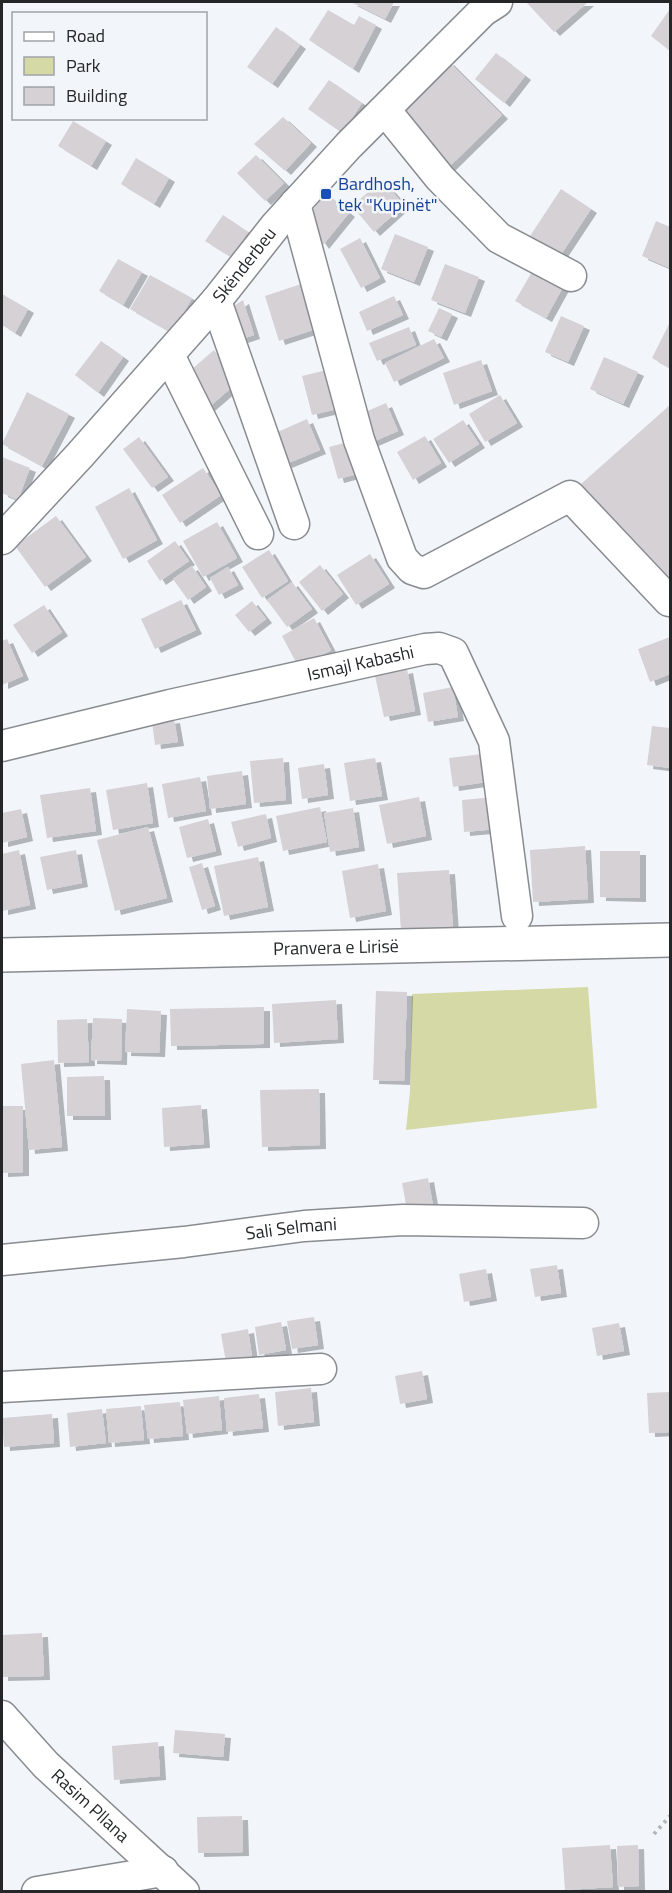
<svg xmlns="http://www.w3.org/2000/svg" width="672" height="1893" viewBox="0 0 672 1893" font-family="'Titillium Web',sans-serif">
<defs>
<filter id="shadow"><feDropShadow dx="6" dy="4" stdDeviation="0" flood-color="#0004"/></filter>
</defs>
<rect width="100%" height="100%" fill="#f2f6fb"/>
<!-- green -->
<path fill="#d5d9a6" d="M588,987L597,1108L406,1130L410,1091L412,994Z"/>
<!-- building -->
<g fill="#d5d1d5" filter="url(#shadow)">
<path d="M351,2H394L385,19Z"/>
<path d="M526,2H588L554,32Z"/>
<path d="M670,9V51L651,36Z"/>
<path d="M328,10L354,25L359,16L376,25L353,69L309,40Z"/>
<path d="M276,27L300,45L272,84L247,67Z"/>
<path d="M496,53L525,76L504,103L475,79Z"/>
<path d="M448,61L502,115L447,169L394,116Z"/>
<path d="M329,80L362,103L342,133L308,109Z"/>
<path d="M283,117L311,143L285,171L254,144Z"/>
<path d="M73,121L106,141L91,166L58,146Z"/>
<path d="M256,155L284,183L265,201L237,173Z"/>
<path d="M136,158L169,178L154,204L121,184Z"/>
<path d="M382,180L404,205L374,232L352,206Z"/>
<path d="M561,189L591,209L560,256L530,236Z"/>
<path d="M326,194L349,213L323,245L305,219Z"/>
<path d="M223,215L248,232L231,257L205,241Z"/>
<path d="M656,221L670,227V268L642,256Z"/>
<path d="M395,234L428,247L414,282L381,269Z"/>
<path d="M360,238L380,278L361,288L340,249Z"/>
<path d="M118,259L142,272L123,305L99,291Z"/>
<path d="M445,264L479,277L465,313L431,300Z"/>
<path d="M533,270L563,287L546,318L515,301Z"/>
<path d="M150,275L192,298L172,333L130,309Z"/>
<path d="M301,284L316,329L279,341L265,296Z"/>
<path d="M2,294L28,309L15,333L2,325Z"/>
<path d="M394,296L403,315L367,331L359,312Z"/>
<path d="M243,300L254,335L239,340L229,309Z"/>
<path d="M439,308L452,314L441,337L428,331Z"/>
<path d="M561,316L584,326L568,362L545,352Z"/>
<path d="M670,322V368L652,358Z"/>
<path d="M409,327L416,345L377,361L369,343Z"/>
<path d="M434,339L444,358L394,382L385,363Z"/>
<path d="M101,341L123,357L98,393L75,375Z"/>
<path d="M214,350L239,381L209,407L184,376Z"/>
<path d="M604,357L638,372L623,404L590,389Z"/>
<path d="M481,360L492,391L454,405L443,373Z"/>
<path d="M327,370L337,409L312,415L302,376Z"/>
<path d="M27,392L69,414L42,466L2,444Z"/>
<path d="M500,395L517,423L485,442L469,414Z"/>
<path d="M386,403L398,431L368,444L356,416Z"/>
<path d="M670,405V586L581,484Z"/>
<path d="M307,419L320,450L286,464L273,434Z"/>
<path d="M463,420L479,444L449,463L433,439Z"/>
<path d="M425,436L441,463L413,480L397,452Z"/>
<path d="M139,437L168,477L152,488L123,449Z"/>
<path d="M348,442L357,474L338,479L329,447Z"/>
<path d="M2,457L30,468L18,500L2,493Z"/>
<path d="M203,468L221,495L180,523L162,495Z"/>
<path d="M129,488L157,540L123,559L95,507Z"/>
<path d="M56,516L86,557L45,587L15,546Z"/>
<path d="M217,522L237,558L203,577L183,541Z"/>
<path d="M175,541L189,561L160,581L147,561Z"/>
<path d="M269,550L288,581L262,598L242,567Z"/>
<path d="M370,554L389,584L356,605L337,575Z"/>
<path d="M320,565L343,594L322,611L299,582Z"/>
<path d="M192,566L206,587L188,600L173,579Z"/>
<path d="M228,567L238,585L219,595L210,578Z"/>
<path d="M292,582L312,609L287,627L267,600Z"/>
<path d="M181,600L196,630L155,649L141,619Z"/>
<path d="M252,601L266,619L249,632L235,615Z"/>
<path d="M44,605L62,632L32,653L13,625Z"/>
<path d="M314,618L331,650L299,668L282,636Z"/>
<path d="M670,637V674L650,682L638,649Z"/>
<path d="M7,639L23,676L2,685V641Z"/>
<path d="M407,669L415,711L384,717L375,676Z"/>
<path d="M453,687L458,717L428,722L423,693Z"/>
<path d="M174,719L178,742L155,745L152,722Z"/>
<path d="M652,726L670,728V768L647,765Z"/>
<path d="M482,754L486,782L453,787L449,758Z"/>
<path d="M283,758L286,800L254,803L250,761Z"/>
<path d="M375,758L382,796L350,801L344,763Z"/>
<path d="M324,764L328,795L302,799L298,768Z"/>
<path d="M242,771L246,804L210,809L207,776Z"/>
<path d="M200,777L206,811L168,818L162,784Z"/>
<path d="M147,783L153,823L113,830L106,790Z"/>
<path d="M90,788L96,831L47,838L40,795Z"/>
<path d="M419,797L426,836L387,844L379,805Z"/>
<path d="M495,797L497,829L464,832L462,800Z"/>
<path d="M320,807L327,842L283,851L276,816Z"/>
<path d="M353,808L359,847L330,852L324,813Z"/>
<path d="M21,809L27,837L2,843V813Z"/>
<path d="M266,814L271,838L238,847L231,822Z"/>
<path d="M208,819L216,851L187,858L179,827Z"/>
<path d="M148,827L167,898L115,911L97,840Z"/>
<path d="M585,846L588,899L533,902L530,850Z"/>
<path d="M19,850L30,905L2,911V854Z"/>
<path d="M76,850L82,883L47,890L40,857Z"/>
<path d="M600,851H640V898L600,897Z"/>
<path d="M258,857L268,907L224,916L214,866Z"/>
<path d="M202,863L215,906L202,910L189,867Z"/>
<path d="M378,864L386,911L350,918L342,871Z"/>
<path d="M449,870L453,928L401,931L397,873Z"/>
<path d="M376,991L407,992L404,1081L373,1080Z"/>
<path d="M336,1000L338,1039L274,1043L272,1004Z"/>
<path d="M264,1007V1044L171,1046L170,1009Z"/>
<path d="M127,1009L161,1011L159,1053L125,1052Z"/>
<path d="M93,1018L122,1019L121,1061L91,1060Z"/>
<path d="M87,1019L89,1062L58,1063L57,1020Z"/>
<path d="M54,1060L62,1147L29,1150L21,1064Z"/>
<path d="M104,1076L105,1116H67V1077Z"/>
<path d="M319,1089L320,1145L262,1147L260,1090Z"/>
<path d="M201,1105L204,1144L164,1147L162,1108Z"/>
<path d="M2,1106H23V1172L2,1173Z"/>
<path d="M428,1178L433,1206L407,1210L402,1183Z"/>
<path d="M557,1265L561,1293L535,1297L530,1269Z"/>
<path d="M486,1269L491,1297L464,1302L459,1274Z"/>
<path d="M314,1317L318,1345L292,1349L287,1321Z"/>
<path d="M281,1322L286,1350L259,1355L255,1327Z"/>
<path d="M619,1323L624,1351L597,1356L592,1328Z"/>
<path d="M248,1329L252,1357L226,1362L221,1334Z"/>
<path d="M422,1371L427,1399L400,1404L395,1376Z"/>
<path d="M311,1388L314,1422L278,1426L275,1392Z"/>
<path d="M670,1392V1432L649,1433L647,1393Z"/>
<path d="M259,1394L263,1428L227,1432L224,1398Z"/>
<path d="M219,1396L222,1430L187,1434L183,1400Z"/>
<path d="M180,1402L183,1436L148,1439L144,1405Z"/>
<path d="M141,1406L144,1440L109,1443L106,1409Z"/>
<path d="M102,1409L106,1443L70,1447L67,1413Z"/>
<path d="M52,1414L54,1443L4,1447L2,1418Z"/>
<path d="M42,1633L44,1676L2,1677V1635Z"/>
<path d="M175,1730L225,1734L223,1757L173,1753Z"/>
<path d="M158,1742L160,1776L114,1780L112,1746Z"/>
<path d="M242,1816L243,1852L198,1853L197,1817Z"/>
<path d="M610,1845L613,1887L565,1890L562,1848Z"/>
<path d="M638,1845L639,1886L618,1887L617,1846Z"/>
</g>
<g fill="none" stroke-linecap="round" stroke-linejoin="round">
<!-- minor casing -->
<g stroke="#888c90" stroke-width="33">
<g id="minor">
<path d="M385,110L440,178L499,238L571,276"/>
<path d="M295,204L359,440L402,558L412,569L424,573L570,496L669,601"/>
<path d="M216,301L294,524"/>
<path d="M169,355L258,534"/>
<path id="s1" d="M2,539L80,455L216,301L276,225L349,145L483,11L497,2"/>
<path id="s2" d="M2,746L170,705L425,649L439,648L453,653L494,741L517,916"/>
<path id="s3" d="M2,1260L184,1242L304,1226L403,1220L583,1223"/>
<path d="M2,1387L321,1369"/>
<path id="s4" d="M2,1716L46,1765L184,1892"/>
<path d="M37,1892L163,1871"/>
</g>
</g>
<!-- major casing -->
<g stroke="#888c90" stroke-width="36">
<g id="major">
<path id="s5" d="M2,955L670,940"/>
</g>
</g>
<!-- path -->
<path stroke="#b3b7bb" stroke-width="4" stroke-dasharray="3 4.5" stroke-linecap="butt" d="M654,1834L670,1816"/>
<!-- minor -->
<use href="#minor" stroke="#fff" stroke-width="30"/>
<!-- major -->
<use href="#major" stroke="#fff" stroke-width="33"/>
</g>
<!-- markers -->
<rect fill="#1a4fb4" stroke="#f2f6fb" stroke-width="2" x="320" y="188" width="12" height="12" rx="3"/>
<g text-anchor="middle" stroke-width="5" stroke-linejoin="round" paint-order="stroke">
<!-- transit labels -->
<g font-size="18" fill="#164399" stroke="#f2f6fb" text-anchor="start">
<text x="338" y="190">Bardhosh,<tspan x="338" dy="21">tek "Kupinët"</tspan></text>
</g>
<!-- street labels -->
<g font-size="18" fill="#242628" stroke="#f2f6fb">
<text dy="6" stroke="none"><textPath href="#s1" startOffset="366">Skënderbeu</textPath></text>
<text dy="6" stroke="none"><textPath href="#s2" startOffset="368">Ismajl Kabashi</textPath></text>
<text dy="6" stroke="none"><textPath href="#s5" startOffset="334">Pranvera e Lirisë</textPath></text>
<text dy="6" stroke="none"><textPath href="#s3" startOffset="291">Sali Selmani</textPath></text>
<text dy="6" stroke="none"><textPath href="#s4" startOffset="126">Rasim Pllana</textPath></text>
</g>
</g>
<!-- border -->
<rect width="672" height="1893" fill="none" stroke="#242628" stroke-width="6"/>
<!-- legend -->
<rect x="12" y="12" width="195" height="108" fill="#f2f6fb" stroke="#a0a3a7" stroke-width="1.5"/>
<rect x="24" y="32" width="30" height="9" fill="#ffffff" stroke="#a0a3a7" stroke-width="1.5"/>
<text x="66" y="42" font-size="18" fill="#242628">Road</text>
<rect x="24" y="57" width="30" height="18" fill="#d5d9a6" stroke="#a0a3a7" stroke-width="1.5"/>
<text x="66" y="72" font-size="18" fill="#242628">Park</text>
<rect x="24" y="87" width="30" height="18" fill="#d5d1d5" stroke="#a0a3a7" stroke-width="1.5"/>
<text x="66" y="102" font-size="18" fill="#242628">Building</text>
</svg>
